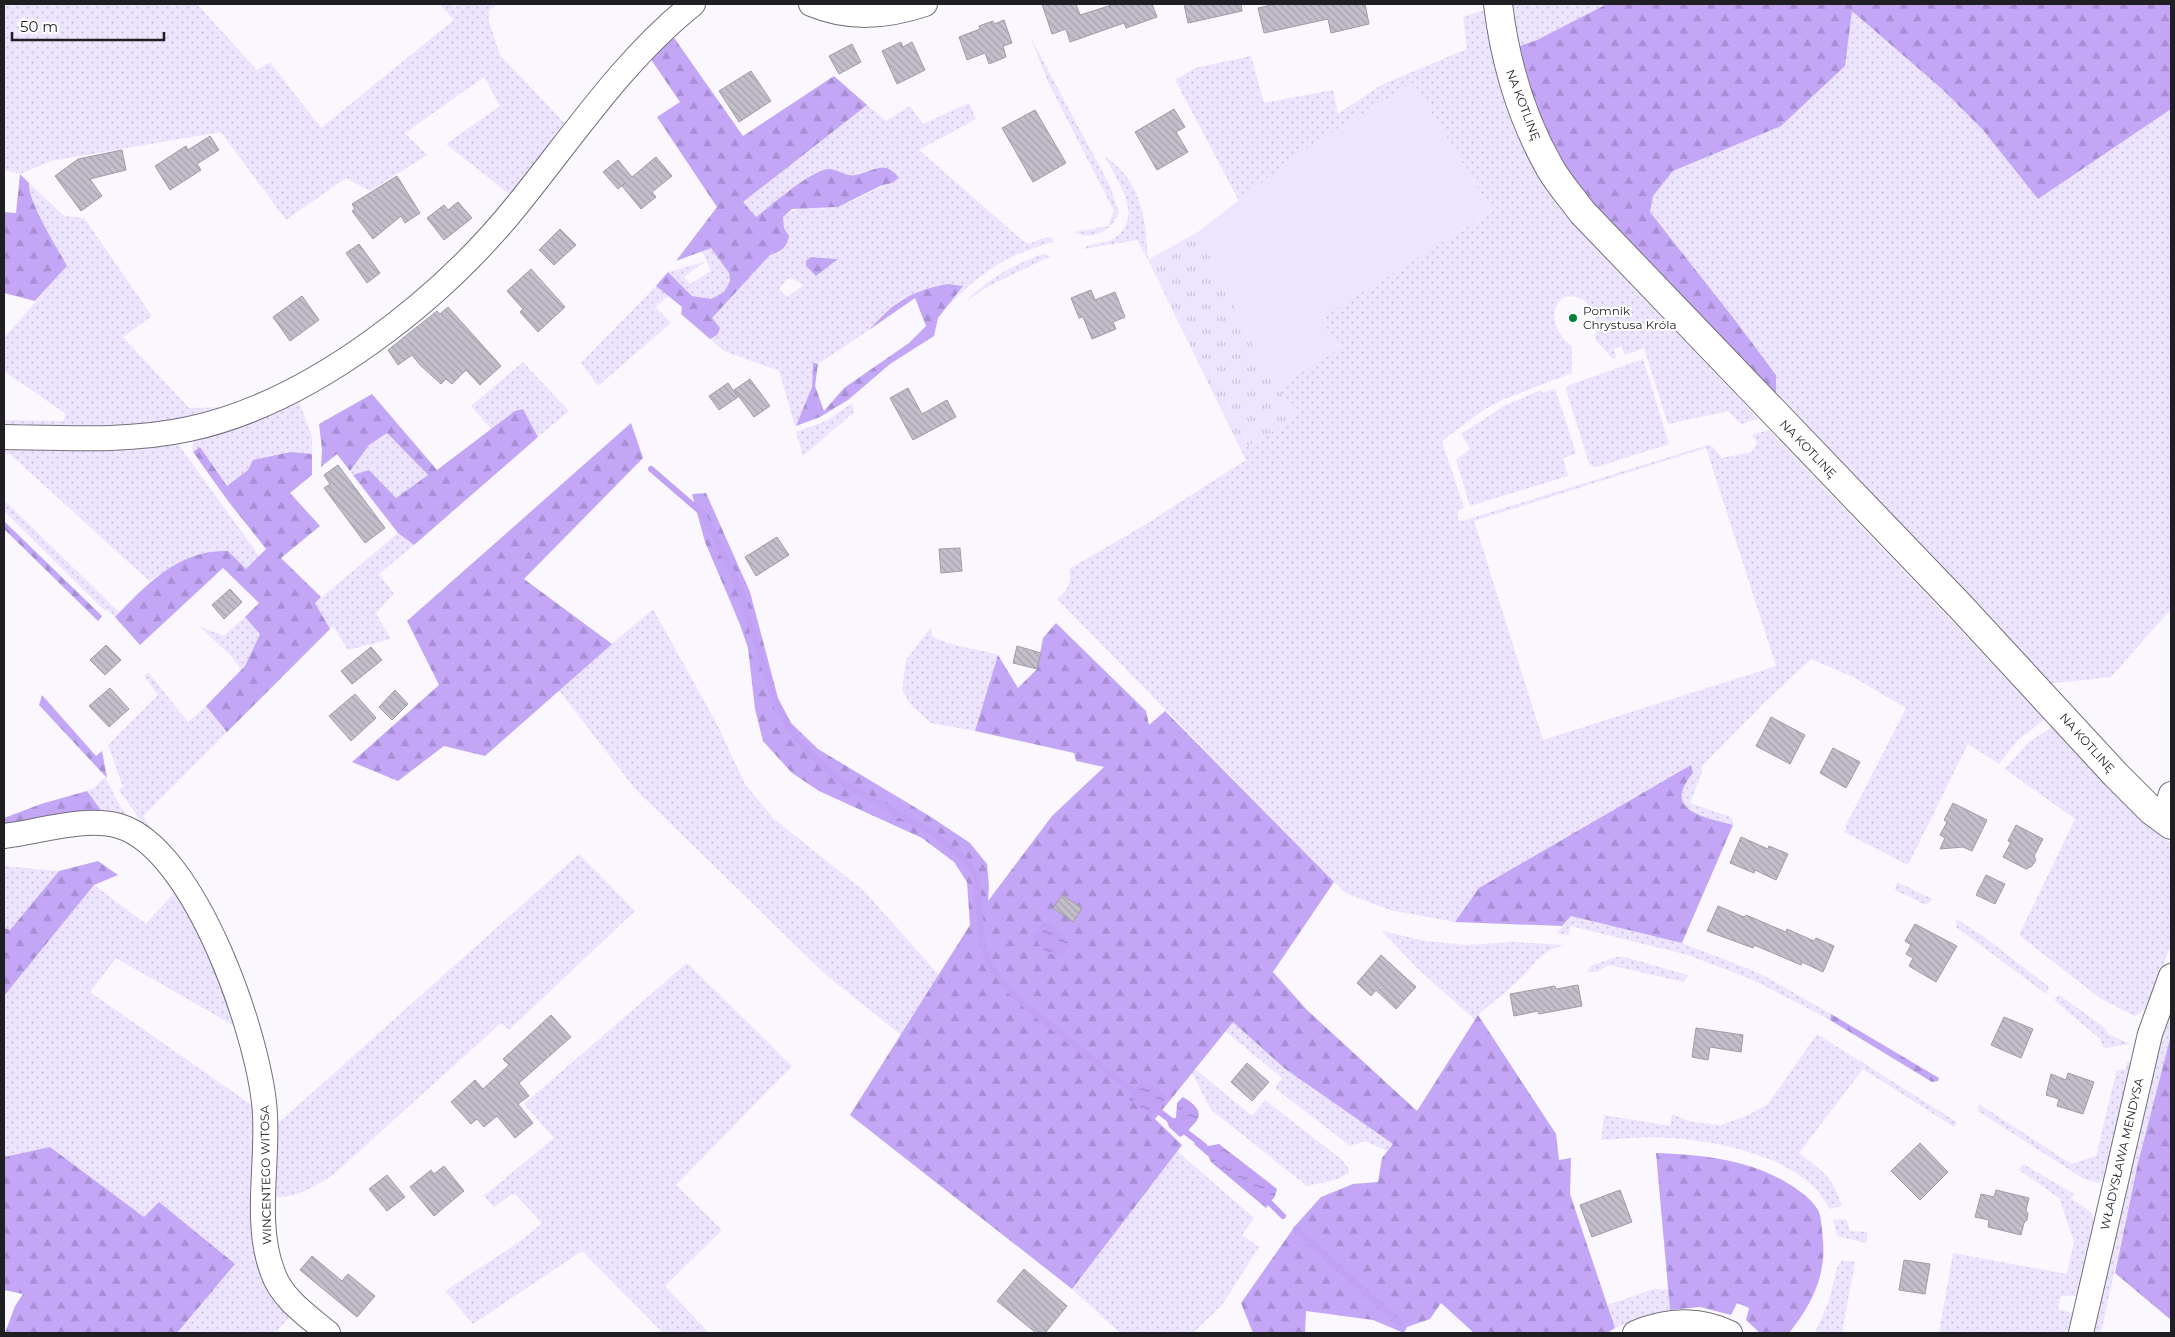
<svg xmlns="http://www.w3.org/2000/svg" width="2175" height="1337" viewBox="0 0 2175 1337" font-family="Montserrat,sans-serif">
<defs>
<pattern id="grass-dots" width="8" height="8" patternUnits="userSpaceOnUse" patternTransform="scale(1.25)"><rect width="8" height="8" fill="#ede4ff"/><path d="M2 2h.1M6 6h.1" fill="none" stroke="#cbc3da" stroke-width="1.8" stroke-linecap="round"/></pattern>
<pattern id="forest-firs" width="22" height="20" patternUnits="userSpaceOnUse" patternTransform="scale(1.25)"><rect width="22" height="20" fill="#c4a6f7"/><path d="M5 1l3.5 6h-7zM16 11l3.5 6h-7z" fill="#a88ed3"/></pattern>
<pattern id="park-tufts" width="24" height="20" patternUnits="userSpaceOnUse" patternTransform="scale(1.25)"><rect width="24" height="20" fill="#ede4ff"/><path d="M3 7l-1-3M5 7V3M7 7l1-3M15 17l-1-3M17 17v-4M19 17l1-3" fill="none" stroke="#cbc3da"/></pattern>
<pattern id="water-ripples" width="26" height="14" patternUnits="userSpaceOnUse" patternTransform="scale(1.25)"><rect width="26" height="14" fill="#c0a1f3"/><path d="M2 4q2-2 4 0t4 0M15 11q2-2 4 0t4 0" fill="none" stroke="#9b83c4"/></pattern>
<pattern id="building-back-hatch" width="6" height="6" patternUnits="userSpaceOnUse" patternTransform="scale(1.25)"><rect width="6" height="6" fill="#c2beca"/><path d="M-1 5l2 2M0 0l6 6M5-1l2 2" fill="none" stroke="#a6a3ad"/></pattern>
</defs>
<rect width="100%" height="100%" fill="#faf7fe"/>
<!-- grass -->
<g fill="url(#grass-dots)" fill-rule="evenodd">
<path d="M4,4H197L257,70L270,62L321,128L454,20L440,4H451L455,7L459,4H497L489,11V21L500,55L568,127L513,197L446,144L500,106L484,77L405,133L427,155L370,191L346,178L286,220L221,132L51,161L20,174L4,170Z"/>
<path d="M1510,4H1607L1537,40L1517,47Z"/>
<path d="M1486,9C1492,81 1517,156 1564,214L1758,419L1741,424L1728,411L1668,424L1644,348L1625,355L1621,346L1614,349L1616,357L1613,359L1595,339C1601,319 1588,291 1564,297C1545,311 1557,336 1572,346V373L1502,400L1482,411L1442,441L1464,508L1458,511V520L1462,521L1708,445L1712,446L1722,458L1751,452L1757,443L1752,435L1769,430L2045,719L2018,740L1999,764L1968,744L1908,865L1844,832L1847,828L1845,827L1906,708L1853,677L1811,659L1762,705L1702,766V773L1690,803L1731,817L1733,825C1704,817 1661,811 1693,773L1479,888L1455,922L1390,910L1345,893L1057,599C1068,590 1072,583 1069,569L1143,526L1246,460L1241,450L1296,417L1278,387L1339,348L1320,318L1492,211L1413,83L1304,150L1239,201L1175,80L1195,68L1251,56L1264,103L1333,90L1338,114L1381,85L1467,49L1463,17ZM1706,448L1776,666L1543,740L1474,521Z"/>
<path d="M1852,11L1942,89L1983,130L2038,198L2171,109V609L2111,677L2045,684L1949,584L1776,394V375L1735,320L1650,212L1653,196L1673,171L1781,126L1845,66Z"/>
<path d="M1031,38L1110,186L1119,213C1111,231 1092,241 1074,232L1108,226L1114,211L1048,82Z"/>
<path d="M969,103L976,119L919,150L1021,239L1029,244L1040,239L1052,237L1053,242C1007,255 981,272 948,306L962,286L903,298L882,315L869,330L818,364H814C812,385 809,410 795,426L779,371L724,351L710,339L717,335L712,318L770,255L779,253L784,228L782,217C804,201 818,213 839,206C857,201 873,188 892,183L882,166L854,175H846L830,169L814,173L756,217L742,202L867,105L886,121L910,106L923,124ZM811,257L835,259H837L816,276L806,266ZM787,279H793L804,285L787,297L779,289Z"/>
<path d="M1104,156C1142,180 1146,220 1148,260L1137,240L1083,249C1090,242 1102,245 1111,240C1147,220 1118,181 1104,156Z"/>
<path d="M29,183L64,216L84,218L152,316L123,337L189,408L238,407L175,425L4,430V420L63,421L66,414L4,371V338L67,266C58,249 27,200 29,183Z"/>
<path d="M711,247L729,273L730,281L724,292L711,299L692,296L668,272L704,262L684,277L690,284L711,271L702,251Z"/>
<path d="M1044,254L1051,256L987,287L965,302C989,279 1013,264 1044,254Z"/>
<path d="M656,286L668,296L656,307L671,323L598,386L581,363Z"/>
<path d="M1643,359L1669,444L1597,467L1592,466L1589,463L1566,390L1569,385Z"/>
<path d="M523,362L569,411L538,437L523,409L515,411L492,430L471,406Z"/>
<path d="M1555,389L1576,453L1563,459L1568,476L1470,506L1456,460L1470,449L1461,434L1504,406L1541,390L1543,393Z"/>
<path d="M298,399L312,437V454L291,452L248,470L227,486L200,447L193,452L192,448L195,438Z"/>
<path d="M852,403L854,412L803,456L796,432L826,421Z"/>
<path d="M387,433L428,475L396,498L369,470L353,475L350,471L369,445Z"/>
<path d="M160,439L178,444L259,556L246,569L190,557L149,581L10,454H4V442Z"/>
<path d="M4,500L119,612L115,617L107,609L105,611L4,511Z"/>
<path d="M398,533L414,545L379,574L394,594L376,613L391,639L348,650L333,626L330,629L315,603Z"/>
<path d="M653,609L718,726L745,784L774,819L864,891L939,975L901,1035L826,975L635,789L558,689Z"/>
<path d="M245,617L260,634L245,666L241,670L232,657L199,626L224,636Z"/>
<path d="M931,627L932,636C950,647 977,648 998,655L975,731L931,723L911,705L902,690L906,660Z"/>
<path d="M148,672L188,722L206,706L227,732L143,816L162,844L147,830L119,790L123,787L108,745L158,695L144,676Z"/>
<path d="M2052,727L2147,826L2171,843V945L2145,1009L2135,1016L2101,999L2019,935L2075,819L2005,769L2028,743Z"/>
<path d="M105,777L120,806L136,827L104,818L87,791L95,787Z"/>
<path d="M579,854L635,911L509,1030L501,1023L333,1175C315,1186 295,1200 273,1196L275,1126Z"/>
<path d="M4,866L59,871L10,930L4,928Z"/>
<path d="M1897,882L1933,899L1926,905L1895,890Z"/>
<path d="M94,885L146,924L179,887L243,1031L116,958L90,992L259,1110L258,1241L292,1314L275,1333H177L234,1265L159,1202L144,1217L50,1147L4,1157V996Z"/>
<path d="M1571,916L1682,943L1759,973L1831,1014L1830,1020L1753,980L1688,955L1571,926L1569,935L1557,933Z"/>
<path d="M1956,919L1983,936L2049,987L2046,994L1956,927Z"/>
<path d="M1382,931L1426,941L1466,945L1514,942L1564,945C1542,951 1538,960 1524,975C1510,989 1493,1002 1478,1015L1475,1020L1418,969Z"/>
<path d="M1616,957H1624L1688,975L1684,982L1609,965L1597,972H1587L1591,966Z"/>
<path d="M687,963L792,1066L676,1185L722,1230L665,1286L709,1333H663L582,1251L473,1324L445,1291L522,1240L542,1223L514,1193L494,1207L484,1196L554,1138L524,1104Z"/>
<path d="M2059,995L2104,1027L2108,1034L2130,1044L2104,1048L2100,1039L2054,1000Z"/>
<path d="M2171,1011V1035L2138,1163L2101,1333H2091L2155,1064Z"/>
<path d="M1233,1021L1284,1068L1393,1144L1387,1151L1365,1141L1350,1146L1275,1088L1282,1078L1225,1031Z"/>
<path d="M1817,1034L1957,1122L1954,1127L1863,1069L1799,1153C1823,1172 1832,1175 1842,1206L1830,1209C1825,1203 1822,1195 1817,1190C1784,1155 1717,1141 1671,1138C1648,1136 1624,1139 1601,1140L1604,1115L1670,1126L1672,1114L1692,1122L1721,1125L1746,1116L1768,1104Z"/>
<path d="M2127,1062H2131L2106,1170L2103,1180L2099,1183L2084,1179L1978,1111L1979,1104L2071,1164L2096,1156L2116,1073L2115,1071L2126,1069Z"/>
<path d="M1195,1069L1252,1116L1265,1100L1341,1159L1349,1169V1173L1335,1180L1307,1186L1211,1110L1192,1073Z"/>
<path d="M1177,1151L1254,1218L1242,1235L1259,1247L1222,1305L1193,1333H1120L1072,1289Z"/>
<path d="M2023,1164L2074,1194L2071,1199L2091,1212L2094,1218L2076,1296H2061L2058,1309L2072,1313L2067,1333H1939L1953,1253L2067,1274L2074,1241L2059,1198L2019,1170Z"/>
<path d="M1846,1219L1850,1231L1868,1232L1866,1243L1837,1236L1833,1220Z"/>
<path d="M1842,1260L1855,1262L1842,1333H1815L1829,1301L1837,1268Z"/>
<path d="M1654,1289H1668L1670,1310L1642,1317L1615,1328L1607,1305Z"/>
</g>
<!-- forest -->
<g fill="url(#forest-firs)">
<path d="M1607,4H2171V109L2038,199L1983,130L1942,89L1852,11L1845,66L1781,126L1673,171L1653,196L1650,212L1735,320L1776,375V394L1728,343L1633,251L1581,195L1550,150L1532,103L1517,47L1537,40Z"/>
<path d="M670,32L743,136L834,76L867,105L743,202L756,217C771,206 812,169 829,169C838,169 845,177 855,175C873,172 884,158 899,178L892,183L880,186L838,207L792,209L783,217L784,228L789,236C787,247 781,252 770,255L712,318L720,328L717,335L710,339L681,314L682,307L656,286L668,272L692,296L711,299L724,292L730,281L729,273L711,248L676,261L717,207L657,117L680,102L652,61V56Z"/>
<path d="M20,174L29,183C27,200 58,249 67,266L35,301L4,293V212L16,213Z"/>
<path d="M811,257L835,259H838L816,276L806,266V261Z"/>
<path d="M948,284L963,286L938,318L934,336L890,364L848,400L820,417L796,426L812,387L813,363L818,364L815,386L824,411L844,388L909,343L926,326L915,298L869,330C894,302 910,291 948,284Z"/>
<path d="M372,394L437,470L515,411L523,409L538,437L414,545L398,533L353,475L369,470L396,498L428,475L387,433L369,445L350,471L337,454L321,467L322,450L319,424Z"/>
<path d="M631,423L643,458L524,579L612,644L485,756L444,746L398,781L352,762L439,685L407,621Z"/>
<path d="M200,447L227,486L248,470L253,460L291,452L312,454V475L290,493L320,526L281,558L321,597L315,603L330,629L227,732L206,706L245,666L260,634L245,617L259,603L223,568L140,645L115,617C146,585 179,549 228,551L246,569L266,549L228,501L193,452Z"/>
<path d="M706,493L750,592L778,698L791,723L818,749L931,817L970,843L987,864L989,886L988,901L1052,816L1104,767L1076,761L1074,753L975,731L998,655L1018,688L1037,669L1043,638L1056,623L1146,711L1149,725L1165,711L1334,882L1273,972L1307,1010L1417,1111L1478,1015L1556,1134L1559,1160L1571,1158L1570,1194L1615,1328L1607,1333H1474L1441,1303L1430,1319L1407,1327L1404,1333L1373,1320L1306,1311L1305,1333H1253L1241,1303L1295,1226L1321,1197L1353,1184L1378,1182L1382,1158L1393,1144L1284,1068L1233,1022L1155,1119L1182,1145L1072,1289L850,1115L970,925L967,882L954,862L922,838L819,791L792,773L763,741L755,709L748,648L739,622L705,542L692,494Z"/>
<path d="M4,521L102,616L98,621L4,529Z"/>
<path d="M42,695L96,756L102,751L107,778L39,705Z"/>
<path d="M1691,765L1693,773C1661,811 1704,817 1733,825L1682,943L1571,916L1562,926L1455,922L1479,888Z"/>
<path d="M87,791L103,813L4,831V818L41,804Z"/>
<path d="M98,861L118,875L94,885L4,996V928L10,930L59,871Z"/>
<path d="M1831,1014L1939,1078L1938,1081L1932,1082L1830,1020Z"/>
<path d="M2171,1035V1320L2115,1273L2138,1163Z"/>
<path d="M50,1147L144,1217L159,1202L235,1264L177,1333H5L15,1306L23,1294L4,1290V1157Z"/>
<path d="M1656,1153C1706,1155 1756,1160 1798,1190C1805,1195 1815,1203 1819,1212C1822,1221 1822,1233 1823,1242C1826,1277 1810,1307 1789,1333H1760L1746,1320L1749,1308L1737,1303L1731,1315L1700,1307L1670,1310Z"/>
</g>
<!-- park -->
<path fill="url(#park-tufts)" d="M1198,232L1259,356L1296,417L1241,450L1148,260Z"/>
<!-- pitch -->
<path fill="#ede4ff" d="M1413,83L1492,211L1321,318L1339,349L1278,387L1259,356L1198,232L1304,150Z"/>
<!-- water -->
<g fill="url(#water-ripples)">
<path d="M1042,923C1055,924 1064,934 1069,946C1059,966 1039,950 1034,935Z"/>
<path d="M1143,1081L1160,1089L1165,1097L1162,1107L1151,1115L1129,1100L1131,1093Z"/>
<path d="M1183,1097C1196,1105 1206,1114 1192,1126C1188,1130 1185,1135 1180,1137L1169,1127L1166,1119L1176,1118L1177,1103Z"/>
<path d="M1199,1138L1208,1146L1219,1144L1277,1189L1275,1196L1266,1208L1211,1162L1209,1157L1194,1144Z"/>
</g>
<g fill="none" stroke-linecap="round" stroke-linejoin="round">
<!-- stream -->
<g stroke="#c0a1f3" stroke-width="6">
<path d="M651,469L702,513L715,536L739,588L777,708L798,740L818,761L842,783L935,834L969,864L977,879L982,945L991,967L1007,988L1033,1012L1138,1095"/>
<path d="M1152,1106L1204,1146"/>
<path d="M1264,1197L1283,1216"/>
<path d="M1296,1229L1400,1324"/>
</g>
</g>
<!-- building -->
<g fill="url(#building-back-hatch)" stroke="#a09ca7">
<path d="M1042,4H1076L1080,15L1115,4H1152L1157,17L1126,28L1124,23L1070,42L1066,29L1052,34Z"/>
<path d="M1184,4H1241L1242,11L1188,23Z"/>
<path d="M1275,4H1365L1369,24L1331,33L1328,19L1264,33L1258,8Z"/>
<path d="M1004,20L1012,43L1003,46L1006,57L989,64L985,53L967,60L959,37L980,29L979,26L993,21L994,24Z"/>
<path d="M901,42L903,47L912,42L925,70L897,84L882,51Z"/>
<path d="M852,44L861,62L839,74L829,56Z"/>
<path d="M751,71L771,101L739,122L719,91Z"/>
<path d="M1174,109L1185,127L1176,132L1188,152L1157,170L1135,132Z"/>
<path d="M1035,110L1066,163L1033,182L1002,128Z"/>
<path d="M210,136L219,150L197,164L201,170L170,190L155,166L186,146L188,150Z"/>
<path d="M122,150L126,170L90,179L102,196L81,211L55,176L78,159Z"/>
<path d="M656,157L672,176L652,192L656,197L641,209L622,186L625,183L618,189L603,172L618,160L632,177Z"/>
<path d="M397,176L420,213L405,223L401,216L373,239L352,211L355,209L352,204Z"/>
<path d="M458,202L472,218L444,240L427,218L444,205L448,210Z"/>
<path d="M560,229L576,245L554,265L539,250Z"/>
<path d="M359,244L380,273L367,283L346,253Z"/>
<path d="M531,269L565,307L538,332L520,312L523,309L507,291Z"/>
<path d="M1091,290L1095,300L1115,292L1125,317L1113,322L1116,329L1092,339L1083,317L1079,318L1071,298Z"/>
<path d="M302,296L319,320L290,341L273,317Z"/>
<path d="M448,307L501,366L480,385L466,370L452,384L446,379L441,384L421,366L412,355L398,365L388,350L437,311L440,314Z"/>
<path d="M750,379L770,406L754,417L734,390Z"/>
<path d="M728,383L738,397L719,410L709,396Z"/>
<path d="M908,388L922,414L947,400L956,417L913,440L890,398Z"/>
<path d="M338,465L385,528L365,543L324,488L330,484L324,475Z"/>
<path d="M777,537L789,555L756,576L745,557Z"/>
<path d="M960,548L962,571L941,573L939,549Z"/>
<path d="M230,589L242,602L224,619L212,605Z"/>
<path d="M106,645L121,660L105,675L90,660Z"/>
<path d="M1017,646L1041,653L1037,669L1013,663Z"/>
<path d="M371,647L382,660L352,684L341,671Z"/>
<path d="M110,688L129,709L109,727L89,706Z"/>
<path d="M395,690L408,704L392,720L379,707Z"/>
<path d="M355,694L376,718L351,741L329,716Z"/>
<path d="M1771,717L1805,735L1790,764L1756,746Z"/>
<path d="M1833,748L1860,762L1846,788L1820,773Z"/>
<path d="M1953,803L1987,820L1972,851L1963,847L1940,849L1945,838L1940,835L1947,822L1944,820Z"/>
<path d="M2016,825L2043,839L2034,856L2036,860L2032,866L2026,869L2003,857L2011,842L2008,841Z"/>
<path d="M1741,837L1768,849L1769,846L1788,854L1776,880L1755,870L1754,873L1730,863Z"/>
<path d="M1986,875L2005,884L1995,904L1976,895Z"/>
<path d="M1062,895L1082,908L1073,922L1053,908Z"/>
<path d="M1718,906L1744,917L1746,915L1786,932L1787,929L1814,941L1816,938L1834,946L1823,972L1802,962L1801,965L1754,945L1753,948L1707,931Z"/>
<path d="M1915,924L1957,946L1936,982L1909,966L1913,958L1906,954L1911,945L1905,941Z"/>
<path d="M1381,955L1416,987L1396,1009L1376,990L1371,996L1357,983Z"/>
<path d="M1578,985L1582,1006L1539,1014L1538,1011L1514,1016L1510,994L1555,986L1556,989Z"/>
<path d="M551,1015L571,1037L519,1083L529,1096L518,1104L533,1123L515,1138L497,1116L484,1127L477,1119L471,1124L451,1102L475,1080L483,1089L509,1065L503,1059Z"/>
<path d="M2004,1017L2033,1029L2021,1058L1991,1045Z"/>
<path d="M1696,1028L1743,1035L1741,1052L1710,1047L1708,1060L1692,1057Z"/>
<path d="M1247,1063L1269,1082L1252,1101L1231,1082Z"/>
<path d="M2068,1073L2094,1082L2083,1114L2057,1106L2059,1099L2046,1095L2051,1074L2066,1080Z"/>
<path d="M1920,1143L1948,1172L1920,1200L1891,1171Z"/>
<path d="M444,1166L464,1191L434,1216L410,1187L431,1170L434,1174Z"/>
<path d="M387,1175L405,1197L387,1211L369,1189Z"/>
<path d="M1620,1190L1632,1222L1592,1237L1580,1205Z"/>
<path d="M1996,1190L2029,1198L2026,1210L2028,1214L2027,1220L2024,1223L2021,1235L1988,1227L1989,1220L1975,1217L1981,1194L1994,1197Z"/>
<path d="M312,1256L342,1281L348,1274L375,1296L357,1317L300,1270Z"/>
<path d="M1904,1260L1930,1264L1925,1294L1899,1290Z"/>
<path d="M1024,1269L1067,1306L1045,1333H1036L997,1301Z"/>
</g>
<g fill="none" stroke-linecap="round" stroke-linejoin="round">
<!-- minor casing -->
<g stroke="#726f79" stroke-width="26">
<g id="minor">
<path d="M811,4C849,20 886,17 925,4"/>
<path d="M4,437C64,438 129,442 189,429C311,403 441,300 518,204C573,136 624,59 693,4"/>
<path d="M2160,817L2168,804L2171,794"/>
<path d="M4,836C38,832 86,816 119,826C196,848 262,1043 265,1115C268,1165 254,1225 273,1273C282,1299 308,1316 328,1333"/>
<path d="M1635,1333C1666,1320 1699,1318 1730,1333"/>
<path d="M2081,1333L2150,1034L2171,976"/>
</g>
</g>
<!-- tertiary casing -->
<g stroke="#726f79" stroke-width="30">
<path id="tertiary" d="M1498,4C1505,62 1521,117 1550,168C1559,184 1572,198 1582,212L1959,605L2116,775L2152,811L2171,825"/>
</g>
<!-- minor -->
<use href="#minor" stroke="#fff" stroke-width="24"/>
<!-- tertiary -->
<use href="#tertiary" stroke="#fff" stroke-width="28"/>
</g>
<!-- markers -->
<circle fill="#00823d" stroke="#fff" stroke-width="2" cx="1573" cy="318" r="5"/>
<g text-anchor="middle" stroke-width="4" stroke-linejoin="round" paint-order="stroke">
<!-- street labels -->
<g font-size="12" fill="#1f1e22" stroke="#fff">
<text transform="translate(1523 105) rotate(69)" y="4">NA KOTLINĘ</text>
<text transform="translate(1808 449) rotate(46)" y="4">NA KOTLINĘ</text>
<text transform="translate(2087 743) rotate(48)" y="4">NA KOTLINĘ</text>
<text transform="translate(2122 1154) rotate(-77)" y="4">WŁADYSŁAWA MENDYSA</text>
<text transform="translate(266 1175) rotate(-91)" y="4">WINCENTEGO WITOSA</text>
</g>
<!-- poi labels -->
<g font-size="12" fill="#1f1e22" stroke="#fff" text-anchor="start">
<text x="1583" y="315">Pomnik<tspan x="1583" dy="14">Chrystusa Króla</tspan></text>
</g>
</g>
<!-- border -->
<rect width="2175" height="1337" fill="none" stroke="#1f1e22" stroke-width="10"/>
<!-- scale -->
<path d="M12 32v8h152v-8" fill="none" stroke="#1f1e22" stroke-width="2.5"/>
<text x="20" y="32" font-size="15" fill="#1f1e22" stroke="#ffffff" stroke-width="4" paint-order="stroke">50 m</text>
</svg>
